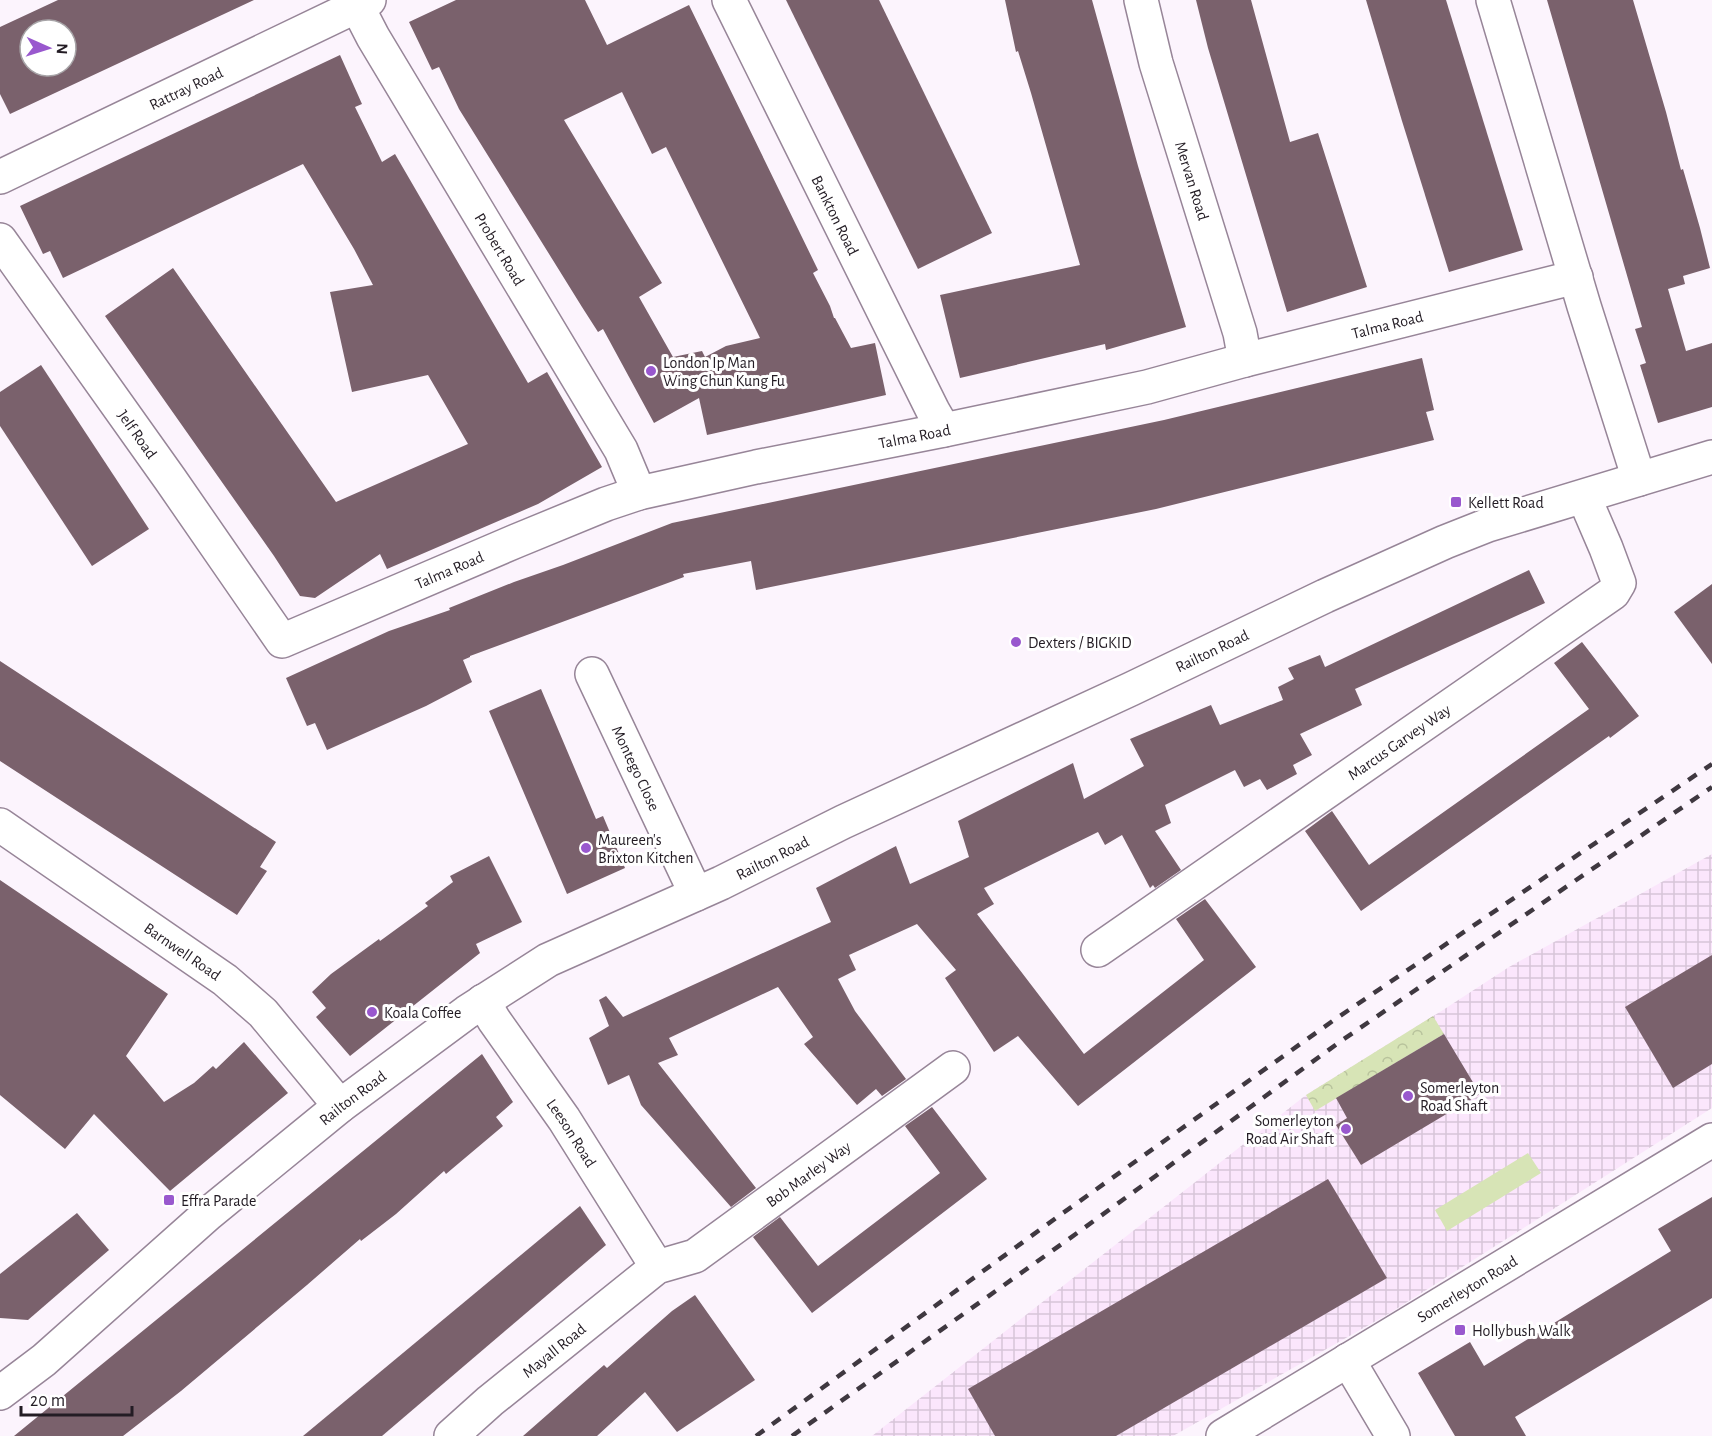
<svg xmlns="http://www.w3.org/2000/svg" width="1712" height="1436" viewBox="0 0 1712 1436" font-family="'Alegreya Sans',sans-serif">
<defs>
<pattern id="industrial-grid" width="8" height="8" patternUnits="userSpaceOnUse" patternTransform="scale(1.5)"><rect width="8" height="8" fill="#fbe6fc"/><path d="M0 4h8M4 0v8" fill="none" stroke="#d7c5d8"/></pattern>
<pattern id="forest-crowns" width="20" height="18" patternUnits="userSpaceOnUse" patternTransform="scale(1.5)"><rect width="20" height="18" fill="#d7e4b6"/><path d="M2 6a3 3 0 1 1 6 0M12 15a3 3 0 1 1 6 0" fill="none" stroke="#b8c39c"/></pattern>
</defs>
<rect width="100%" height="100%" fill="#fcf4fd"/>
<!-- industrial -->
<path fill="url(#industrial-grid)" d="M1712,854V1108L1390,1313L1173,1436H872L1306,1095L1443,1010L1509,967Z"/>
<!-- grass -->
<path fill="#d7e4b6" d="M1528,1153L1541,1173L1447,1231L1435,1210Z"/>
<!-- forest -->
<path fill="url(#forest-crowns)" d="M1433,1016L1444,1034L1315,1111L1306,1095Z"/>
<!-- building -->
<g fill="#7a616c" fill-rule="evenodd">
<path d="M58,0H254L10,114L0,94V27ZM30,30H66V66H30Z"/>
<path d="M456,0H585L607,45L689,5L818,270L813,273L830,306L834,318H835L851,348L875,343L886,395L707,435L699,398L654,423L603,329L598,332L582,307L459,109L439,67L432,70L409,22ZM622,92L652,154L666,147L760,338L726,346L705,357L702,351L673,357L639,297L662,283L564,120Z"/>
<path d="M786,0H879L992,233L918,269Z"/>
<path d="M1005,0H1092L1138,166L1186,327L1106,350L1105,344L960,378L940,295L1080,265L1031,93L1018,51L1016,52Z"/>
<path d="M1196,0H1251L1290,142L1318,133L1367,287L1287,312L1208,48Z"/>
<path d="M1366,0H1446L1523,250L1449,272L1402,121Z"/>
<path d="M1547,0H1633L1666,112L1681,170L1683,169L1700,228L1710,268L1683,276L1685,284L1668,289L1686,351L1712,343V407L1658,423L1640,365L1646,363L1635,329L1642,327Z"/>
<path d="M340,55L362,104L355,107L382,162L395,154L528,383L547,372L602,467L538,504L387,569L380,554L315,598L300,596L274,556L105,316L173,268L336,502L468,444L428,375L352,392L330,292L373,285L354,249L303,164L63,278L50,251L43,254L20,206Z"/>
<path d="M1422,358L1434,410L1426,412L1434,440L1156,509L756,590L751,561L683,574L684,577L470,656V657L463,660L472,682L426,706L327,750L315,723L307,726L286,678L389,631L450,610L449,608L514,582L563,565L672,523L1164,420Z"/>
<path d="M41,365L149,529L92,566L0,426V392Z"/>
<path d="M1529,570L1545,603L1355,689L1362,705L1300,734L1312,755L1293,765L1297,774L1267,790L1260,779L1244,787L1235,770L1165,805L1171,823L1155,831L1181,870L1155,888L1153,885L1150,888L1122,835L1105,845L1098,832L984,888L994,904L977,914L1084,1054L1204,960L1176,919L1205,899L1256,967L1078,1106L1018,1036L994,1052L945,978L956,970L917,924L849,955L856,970L838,979L855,1011L906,1079L882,1096L876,1089L857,1105L804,1044L813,1037L778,987L669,1038L678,1055L658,1063L756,1188L731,1207L641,1105L629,1075L608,1085L589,1038L609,1026L599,1000L606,996L623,1017L831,922L816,888L896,846L910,884L969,857L958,821L1073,763L1084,799L1144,766L1130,739L1211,705L1220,725L1283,700L1278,687L1294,679L1288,668L1320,655L1325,667Z"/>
<path d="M1712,584V664L1674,612Z"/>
<path d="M1582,642L1639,716L1610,738L1609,736L1361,911L1305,831L1332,811L1369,865L1589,709L1554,663Z"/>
<path d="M0,661L276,842L260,867L267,871L237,915L0,761Z"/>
<path d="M541,689L596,819L603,816L625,868L567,894L489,711Z"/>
<path d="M489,856L522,922L476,944L480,953L350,1056L316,1017L326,1008L312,992L331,974L379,939L380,941L428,906L425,903L453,882L450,876Z"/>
<path d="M0,880L168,994L126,1056L164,1102L194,1083L213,1066L216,1069L244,1042L288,1093L170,1191L94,1114L65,1149L0,1095Z"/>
<path d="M1712,955V1064L1673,1088L1625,1007Z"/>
<path d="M1444,1034L1480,1094L1361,1165L1336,1125L1347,1118L1336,1098Z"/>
<path d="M482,1054L513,1102L496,1117L503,1126L446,1174L444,1171L396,1214L361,1241L360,1239L307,1285L181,1391L123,1436H14Z"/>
<path d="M932,1107L987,1179L812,1313L753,1237L780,1217L818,1266L940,1173L905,1126Z"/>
<path d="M1328,1179L1387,1278L1116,1436H995L968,1389Z"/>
<path d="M1712,1197V1298L1515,1417L1526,1436H1455L1418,1373L1470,1342L1484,1366L1671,1251L1658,1229Z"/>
<path d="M580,1206L606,1245L382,1436H303Z"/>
<path d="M77,1213L109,1250L28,1320L0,1318V1274Z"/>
<path d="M695,1295L755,1380L677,1432L645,1392L597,1436H523L604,1365L607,1368L672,1311Z"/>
</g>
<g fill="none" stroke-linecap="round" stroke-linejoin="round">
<!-- minor casing -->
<g stroke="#978598" stroke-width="36">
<g id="minor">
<path id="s1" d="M729,0L933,411L944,430"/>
<path id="s2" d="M1141,0L1156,63L1240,333L1245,360"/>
<path d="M1493,0L1584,306L1639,479"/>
<path id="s3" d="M357,6L373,37L621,450L639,493"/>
<path id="s4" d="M0,177L369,0"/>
<path id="s5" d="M0,240L170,479L282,641L516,541L606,504L639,493L756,467L944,430L1147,387L1245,360L1576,277"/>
<path id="s6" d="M592,674L696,894"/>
<path id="s7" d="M0,825L225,980L263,1013L340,1106"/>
<path id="s8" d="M1098,950L1613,593L1619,583L1606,548L1584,497"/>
<path id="s9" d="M483,1001L494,1020L564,1119L657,1267"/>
<path d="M1348,1360L1393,1436"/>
<path id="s10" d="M0,1393L44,1360L208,1214L340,1106L467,1012L548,960L721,883L843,822L1131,689L1325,596L1445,542L1488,525L1712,457"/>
<path id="s11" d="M451,1436L490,1401L657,1267L695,1256L953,1068"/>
<path id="s12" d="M1223,1436L1712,1140"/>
</g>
</g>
<!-- minor -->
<use href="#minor" stroke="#fff" stroke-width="33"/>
<!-- rail -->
<g stroke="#3f3840" stroke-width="4.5" stroke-dasharray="10 10" stroke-linecap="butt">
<path d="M756,1436L1063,1213L1334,1020L1712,764"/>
<path d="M792,1436L1080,1231L1341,1041L1712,787"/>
</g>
</g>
<!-- markers -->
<g fill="#9958ce" stroke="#fff" stroke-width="2">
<circle cx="651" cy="371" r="6"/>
<rect x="1450" y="496" width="12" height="12" rx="3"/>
<circle cx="1016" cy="642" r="6"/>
<circle cx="586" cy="848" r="6"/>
<circle cx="372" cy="1012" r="6"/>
<circle cx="1408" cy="1096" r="6"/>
<circle cx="1346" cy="1129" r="6"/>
<rect x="163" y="1194" width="12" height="12" rx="3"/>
<rect x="1454" y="1324" width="12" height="12" rx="3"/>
</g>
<g text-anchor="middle" stroke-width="6" stroke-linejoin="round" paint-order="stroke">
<!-- street labels -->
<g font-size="16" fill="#231c24" stroke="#fff">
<text dy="6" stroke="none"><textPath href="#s4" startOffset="206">Rattray Road</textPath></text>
<text dy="6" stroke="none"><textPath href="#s2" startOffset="188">Mervan Road</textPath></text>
<text dy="6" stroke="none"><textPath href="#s1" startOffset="240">Bankton Road</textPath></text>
<text dy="6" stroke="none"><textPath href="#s3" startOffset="282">Probert Road</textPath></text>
<text dy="6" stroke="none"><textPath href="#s5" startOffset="1644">Talma Road</textPath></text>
<text dy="6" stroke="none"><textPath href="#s5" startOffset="238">Jelf Road</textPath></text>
<text dy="6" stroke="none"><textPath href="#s5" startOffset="1158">Talma Road</textPath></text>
<text dy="6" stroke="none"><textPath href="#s5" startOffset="672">Talma Road</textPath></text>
<text dy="6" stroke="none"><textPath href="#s10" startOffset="1432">Railton Road</textPath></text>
<text dy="6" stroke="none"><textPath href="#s8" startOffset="366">Marcus Garvey Way</textPath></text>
<text dy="6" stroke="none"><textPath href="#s6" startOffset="104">Montego Close</textPath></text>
<text dy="6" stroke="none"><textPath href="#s10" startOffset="946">Railton Road</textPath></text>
<text dy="6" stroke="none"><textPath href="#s7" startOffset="222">Barnwell Road</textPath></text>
<text dy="6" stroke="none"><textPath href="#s10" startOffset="460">Railton Road</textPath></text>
<text dy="6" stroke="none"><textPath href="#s9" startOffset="159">Leeson Road</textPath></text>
<text dy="6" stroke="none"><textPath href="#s11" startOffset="446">Bob Marley Way</textPath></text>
<text dy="6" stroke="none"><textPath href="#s12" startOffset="285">Somerleyton Road</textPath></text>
<text dy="6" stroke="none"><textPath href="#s11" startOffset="134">Mayall Road</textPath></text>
</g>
<!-- poi labels -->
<g font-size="16" fill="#231c24" stroke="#fff" text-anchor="start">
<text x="663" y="368">London Ip Man<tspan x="663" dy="18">Wing Chun Kung Fu</tspan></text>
<text x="1468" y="508">Kellett Road</text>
<text x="1028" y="648">Dexters / BIGKID</text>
<text x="598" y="845">Maureen's<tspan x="598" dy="18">Brixton Kitchen</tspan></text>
<text x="384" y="1018">Koala Coffee</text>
<text x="1420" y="1093">Somerleyton<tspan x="1420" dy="18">Road Shaft</tspan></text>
<text x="1334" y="1126" text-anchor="end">Somerleyton<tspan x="1334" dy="18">Road Air Shaft</tspan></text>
<text x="181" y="1206">Effra Parade</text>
<text x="1472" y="1336">Hollybush Walk</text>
</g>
</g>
<!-- north arrow -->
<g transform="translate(48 48) rotate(93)"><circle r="28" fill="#ffffff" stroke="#a7a4a7" stroke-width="1.5"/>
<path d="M0-4.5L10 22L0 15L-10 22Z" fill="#9958ce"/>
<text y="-9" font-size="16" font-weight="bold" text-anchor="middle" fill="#231c24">N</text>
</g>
<!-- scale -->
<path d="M21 1406v9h111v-9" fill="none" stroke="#231c24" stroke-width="3"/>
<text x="30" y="1406" font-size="18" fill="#231c24" stroke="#ffffff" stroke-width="4.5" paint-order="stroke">20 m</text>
</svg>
